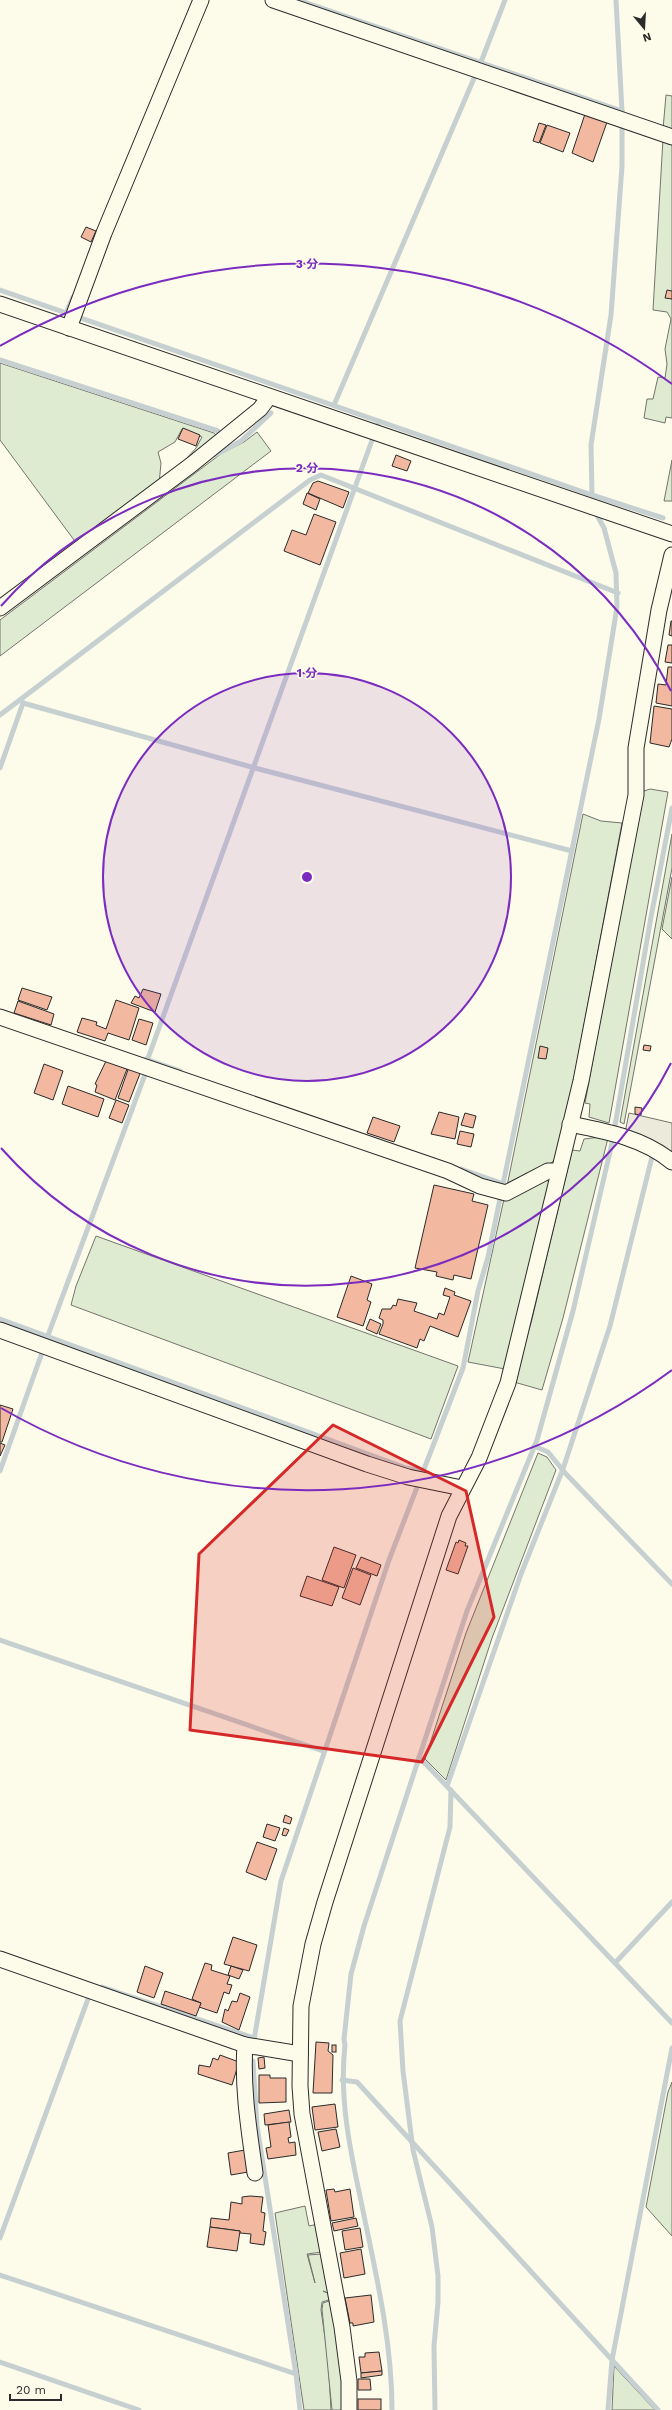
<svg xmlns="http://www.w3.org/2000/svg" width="672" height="2410" font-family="'Work Sans','Noto Sans JP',sans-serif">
<rect width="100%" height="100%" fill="#fdfbea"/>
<!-- green -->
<g fill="#deebd1" stroke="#74746e">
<path d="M666,95L672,96V132L663,129Z"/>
<path d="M663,139L672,142V418L666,417L665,423L644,418L647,399H653L658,377L665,378L667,364L665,349L671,319L667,312L653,310Z"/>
<path d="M0,363L214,433L217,436L189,460L187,458L196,448L202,437L182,429L175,442L158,452L161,463L159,484L77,544L0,440Z"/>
<path d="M257,432L271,451L0,656V620L222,453L244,442Z"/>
<path d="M672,460V501H664Z"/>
<path d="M650,789L668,792L609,1123L589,1117L590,1104L585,1103L640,803L644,791Z"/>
<path d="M583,814L601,821L622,823L562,1142L558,1156L547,1167L507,1186Z"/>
<path d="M672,834V868L624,1124L620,1122Z"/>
<path d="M672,877V939L662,929Z"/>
<path d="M601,1137L608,1138L563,1318L542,1390L514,1382L532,1319L572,1150L580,1151L584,1139Z"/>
<path d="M547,1179L550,1185L505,1369L468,1362L504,1199Z"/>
<path d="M96,1236L458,1366L431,1439L71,1305L76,1286Z"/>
<path d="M538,1453L547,1457L556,1470L492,1638L446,1780L425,1759L466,1633Z"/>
<path d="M672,2082V2236L646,2207L668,2092Z"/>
<path d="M305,2206L309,2226L318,2224L322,2252L307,2254L315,2283L308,2255L322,2254L330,2294L323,2291L330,2294L332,2299L322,2302L321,2310L328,2358L331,2410H304L275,2213Z"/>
<path d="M332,2300L340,2350L345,2410H332L322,2309L323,2303Z"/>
<path d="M614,2366L655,2410H612Z"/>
</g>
<!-- parking -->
<path fill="#eceadb" stroke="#74746e" d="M629,1113L672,1123V1156L625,1133Z"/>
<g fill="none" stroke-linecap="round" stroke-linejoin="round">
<!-- stream -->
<g stroke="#c7d0d0" stroke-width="5">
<path d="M298,0L622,111"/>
<path d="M616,0L622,111V166L611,315L591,445L592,495L663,518"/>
<path d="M0,290L592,495"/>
<path d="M66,313L73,297"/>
<path d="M0,360L218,431L222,438"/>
<path d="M334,405L481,62L505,0"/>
<path d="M215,455L241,441L271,413"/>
<path d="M23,703L255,768L572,851"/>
<path d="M0,715L310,480L321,475L618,593"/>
<path d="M0,768L23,703L22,701"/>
<path d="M146,1059L180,1071"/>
<path d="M147,1061L379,421"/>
<path d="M461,1169L504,1184"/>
<path d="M0,1319L406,1468L423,1471"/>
<path d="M47,1338L146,1072"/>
<path d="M534,1446L548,1452L566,1474L672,1584"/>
<path d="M0,1471L44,1347"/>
<path d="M0,1640L323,1751"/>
<path d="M419,1757L672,2023"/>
<path d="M447,1786L521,1574L563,1469L610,1326L652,1157"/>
<path d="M615,1963L672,1902"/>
<path d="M102,1987L254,2038"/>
<path d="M254,2040L281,1881L389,1560L463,1368L478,1291L488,1257L599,719L617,607L616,573L604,528L598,517"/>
<path d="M253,2061L257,2126L296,2374L300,2410"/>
<path d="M342,2080L357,2082L658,2410"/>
<path d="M0,2238L88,1999"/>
<path d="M0,2275L296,2374"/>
<path d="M0,2362L139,2410"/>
<path d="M392,2410C392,2339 375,2270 361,2201C350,2150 339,2098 345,2045L344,2039L351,1974L364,1926L467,1611L537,1440L573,1311L612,1143L651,917L672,808"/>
<path d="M435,2410L434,2346L438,2302V2276L432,2227L413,2150L403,2071L400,2021L450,1827L451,1790"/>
<path d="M608,2410L612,2360L672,2048"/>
</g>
</g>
<!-- building -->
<g fill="#f2b8a0" stroke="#2b2b2b">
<path d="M585,114L607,122L593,162L572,153Z"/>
<path d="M539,123L546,125L539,143L533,141Z"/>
<path d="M547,125L570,133L563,152L540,143Z"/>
<path d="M86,227L96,231L91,242L81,237Z"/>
<path d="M667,290L672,291V299L665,298Z"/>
<path d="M183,428L200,435L196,446L178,439Z"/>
<path d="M396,455L411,461L407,471L392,466Z"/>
<path d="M318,481L349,492L343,508L308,493L313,483Z"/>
<path d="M307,493L320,499L316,510L303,504Z"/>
<path d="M314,514L336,522L320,565L284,551L292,530L306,535Z"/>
<path d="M671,621H672V636L669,635Z"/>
<path d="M668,645H672V663L665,662Z"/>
<path d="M668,667H672V706L656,703L658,684L666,685Z"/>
<path d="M654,706L672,709V739L669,747L650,743Z"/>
<path d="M22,988L52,997L47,1010L18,1000Z"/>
<path d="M143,989L161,994L155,1012L131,1003L135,996L139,998Z"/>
<path d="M116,1000L139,1008L129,1040L108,1033L105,1041L77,1032L82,1018L97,1022L96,1025L106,1029Z"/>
<path d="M18,1001L54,1014L51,1025L14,1013Z"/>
<path d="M139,1019L153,1023L146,1045L132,1040Z"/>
<path d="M644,1045L651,1046L650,1051L643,1050Z"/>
<path d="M540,1046L548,1048L546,1059L538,1058Z"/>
<path d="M106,1061L127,1069L115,1100L95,1092L97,1085L95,1084Z"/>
<path d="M44,1064L63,1071L53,1100L34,1093Z"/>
<path d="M129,1067L141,1071L129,1102L118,1098Z"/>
<path d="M68,1086L104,1099L98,1117L62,1104Z"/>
<path d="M116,1100L129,1105L122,1123L109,1118Z"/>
<path d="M635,1107L642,1108L641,1115L635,1114Z"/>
<path d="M439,1112L459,1117L455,1139L431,1134Z"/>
<path d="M465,1113L476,1116L473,1128L461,1125Z"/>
<path d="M373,1117L400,1126L394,1142L367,1133Z"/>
<path d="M460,1131L474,1134L471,1147L457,1144Z"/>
<path d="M434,1185L474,1194L472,1201L488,1205L471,1279L454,1275L453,1280L436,1276L437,1272L415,1268Z"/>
<path d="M351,1276L372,1284L367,1300L371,1302L363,1326L337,1317Z"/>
<path d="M445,1288L455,1292L454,1295L471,1301L458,1337L430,1326L424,1341L420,1339L417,1348L379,1334L383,1324V1320L379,1318L382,1309H391L393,1305L396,1306L398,1299L417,1303L414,1311L437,1319L439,1313L444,1315L450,1297L443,1295Z"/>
<path d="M370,1319L381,1324L377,1334L366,1329Z"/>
<path d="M0,1405L13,1409L2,1442H0Z"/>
<path d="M0,1443L5,1445L0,1456Z"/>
<path d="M459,1540L466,1543L465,1546H468L458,1574L446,1570L456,1542L458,1543Z"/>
<path d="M334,1547L356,1555L344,1588L322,1580Z"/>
<path d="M361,1557L381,1565L377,1576L356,1568Z"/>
<path d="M353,1568L371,1575L360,1605L342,1598Z"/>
<path d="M307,1576L339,1587L332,1606L300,1596Z"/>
<path d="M285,1815L292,1818L290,1824L283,1822Z"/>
<path d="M267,1824L280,1828L275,1841L263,1837Z"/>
<path d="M284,1828L289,1830L286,1836L282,1835Z"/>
<path d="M257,1842L277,1849L266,1880L246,1872Z"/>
<path d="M233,1937L257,1945L249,1971L224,1964Z"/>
<path d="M205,1963L212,1965L211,1970L230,1976L227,1984L232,1985L229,1994L224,1992L217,2013L199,2007L201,2003L192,1999Z"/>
<path d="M145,1966L163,1973L154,1998L137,1992Z"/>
<path d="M231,1966L243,1970L239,1979L228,1975Z"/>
<path d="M165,1991L201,2003L196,2016L161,2004Z"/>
<path d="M240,1993L250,1997L239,2030L222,2022L225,2009L228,2011L232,2001L237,2002Z"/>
<path d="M316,2042L329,2043L328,2051L333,2055L332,2093H313Z"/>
<rect x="332" y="2045" width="4" height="7"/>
<path d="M220,2055L239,2062L232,2085L198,2074L199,2065L210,2067L213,2058L218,2060Z"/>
<path d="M264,2057L265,2068L259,2069L258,2058Z"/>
<path d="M259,2075H270V2078H286V2102L259,2103Z"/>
<path d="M335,2104L338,2127L315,2130L312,2107Z"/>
<path d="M289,2110L291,2122L265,2125L264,2114Z"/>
<path d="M289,2122L291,2137L288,2138L289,2143L295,2142L296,2155L268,2159L266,2148L271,2147L268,2125Z"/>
<path d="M336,2129L340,2147L322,2151L318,2132Z"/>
<path d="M245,2150L248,2172L231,2175L228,2153Z"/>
<path d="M334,2189L335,2192L350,2189L354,2217L331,2221L326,2190Z"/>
<path d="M250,2196L263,2197L261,2212L265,2213L263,2231L266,2232L264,2245L250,2243L251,2234L240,2233V2231L210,2227L211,2218L229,2220L231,2202L242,2204V2197Z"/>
<path d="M356,2218L358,2226L334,2231L332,2223Z"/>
<path d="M210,2227L240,2231L237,2251L207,2247Z"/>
<path d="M360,2228L363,2247L345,2250L342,2231Z"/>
<path d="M361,2249L365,2274L344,2278L340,2253Z"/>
<path d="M371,2295L374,2322L353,2326V2323H350L345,2298Z"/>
<path d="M379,2352L382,2371L361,2373L359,2357H365V2353Z"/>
<path d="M382,2371V2375L361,2378V2373Z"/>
<path d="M358,2379H370L371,2390H358Z"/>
<rect x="358" y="2399" width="23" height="11"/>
</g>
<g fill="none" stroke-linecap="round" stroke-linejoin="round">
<!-- street casing -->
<g stroke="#2b2b2b" stroke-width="17">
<g id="street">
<path d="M273,0L672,137"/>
<path d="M0,304L672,534"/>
<path d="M69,328L104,233L201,0"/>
<path d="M0,608L191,465L260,409L269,397"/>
<path d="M0,1017L448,1171L480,1186L506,1193L548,1171H559"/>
<path d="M570,1124C605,1131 644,1138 672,1162"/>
<path d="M0,1330L367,1464L408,1477L462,1488"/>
<path d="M0,1959L245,2045L300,2054"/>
<path d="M245,2045C242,2088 249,2130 255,2173"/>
<path d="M349,2410V2381L342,2327L302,2114L300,2086L301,2006L313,1944L325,1902L449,1516L479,1458L508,1383L581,1081L636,795V748L659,610L672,555"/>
</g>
</g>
<!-- street -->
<use href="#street" stroke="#fdfbea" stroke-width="15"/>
</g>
<!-- marked area -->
<path fill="#d62828" fill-opacity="0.2" stroke="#d62828" stroke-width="3" stroke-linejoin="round" d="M333,1425L466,1491L494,1617L422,1762L190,1730L199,1554Z"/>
<!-- distance rings -->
<circle cx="307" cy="877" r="204" fill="#7b2cbf" fill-opacity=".12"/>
<g fill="none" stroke="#7b2cbf" stroke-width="2">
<circle cx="307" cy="877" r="204"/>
<path d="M671 1063A409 409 0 0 1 1 1148M1 606A409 409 0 0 1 671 691"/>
<path d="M672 1370A613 613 0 0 1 1 1408M0 346A613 613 0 0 1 672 384"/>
</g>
<circle cx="307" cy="877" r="6" fill="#7b2cbf" stroke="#fdfbea" stroke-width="2"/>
<g font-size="12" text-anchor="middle" font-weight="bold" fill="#7b2cbf" stroke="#fdfbea" stroke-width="3" stroke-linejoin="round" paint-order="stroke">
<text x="307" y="268">3 分</text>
<text x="307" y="472">2 分</text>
<text x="307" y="677">1 分</text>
</g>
<!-- north arrow -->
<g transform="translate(644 28) rotate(162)" stroke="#fdfbea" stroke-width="3" paint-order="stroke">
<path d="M0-3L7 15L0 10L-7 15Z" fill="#2b2b2b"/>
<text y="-6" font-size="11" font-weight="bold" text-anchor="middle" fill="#2b2b2b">N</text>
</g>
<!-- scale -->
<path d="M10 2394v6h51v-6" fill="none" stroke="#2b2b2b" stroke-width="2"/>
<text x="16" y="2394" font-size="12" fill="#2b2b2b" stroke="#fdfbea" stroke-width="3" paint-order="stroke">20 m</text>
</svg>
